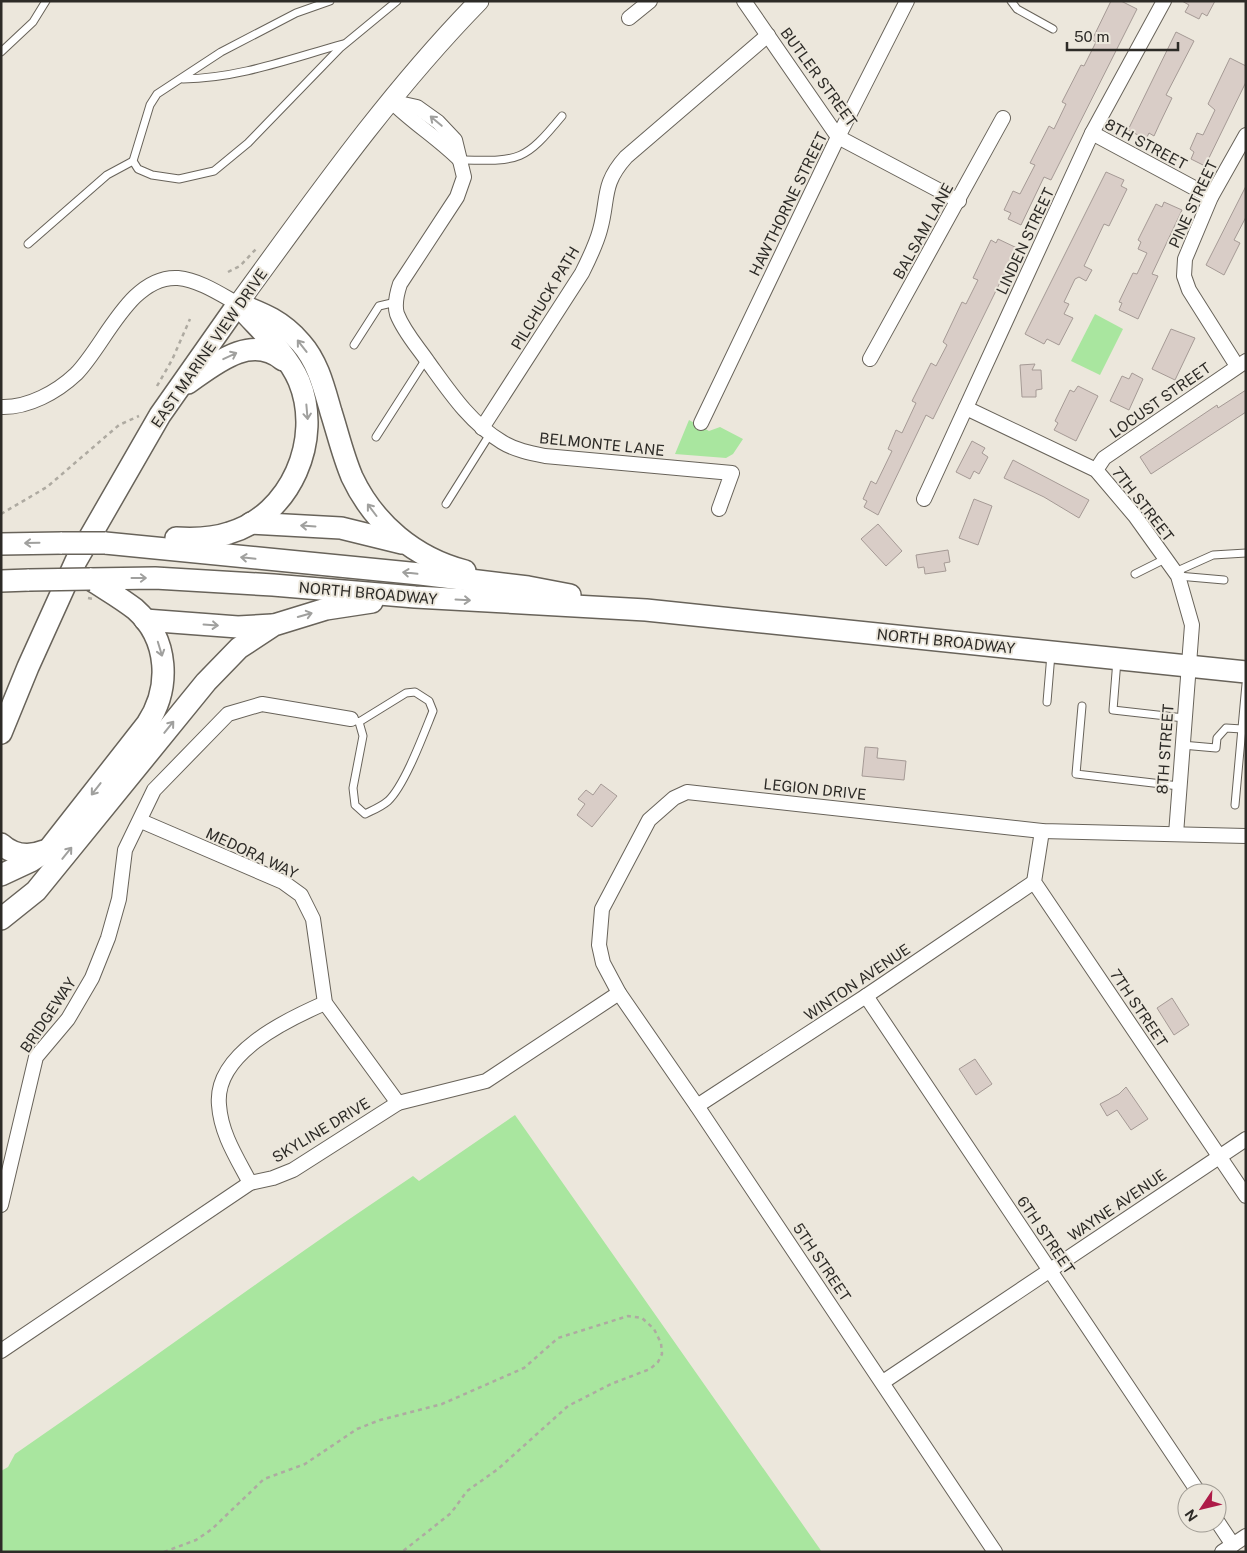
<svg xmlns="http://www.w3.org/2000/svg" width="1247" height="1553" font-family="'Public Sans',sans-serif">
<rect width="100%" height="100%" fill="#ece7dc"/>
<!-- green -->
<g fill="#a9e69f">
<path d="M1095,314L1123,329L1100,375L1071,361Z"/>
<path d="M689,420L709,431L720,427L743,439L733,454L726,458L675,454Z"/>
<path d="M515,1115L822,1552H1V1471L8,1467L15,1454C148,1363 278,1266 413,1176L419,1181Z"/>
</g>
<!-- building -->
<g fill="#d9cdc7" stroke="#a59a95">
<path d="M1111,1H1121L1137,9L1051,180L1044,177L1021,225L1008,219L1011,213L1004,210L1013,191L1020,194L1035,165L1030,163L1049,126L1054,129L1066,104L1062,102L1081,65L1084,66L1096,42L1092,40Z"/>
<path d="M1182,1H1215L1207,16L1202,13L1199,19L1185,12L1189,5Z"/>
<path d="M1176,32L1194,41L1166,95L1172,98L1159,125L1154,136L1149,133L1146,139L1128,130Z"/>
<path d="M1230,58L1246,66V82L1205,166L1191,159L1194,152L1190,149L1197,133L1203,135L1215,110L1208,104Z"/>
<path d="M1106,172L1124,180L1121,186L1127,189L1109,226L1104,224L1084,266L1092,270L1086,281L1079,277L1075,279L1064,302L1069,304L1064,314L1073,318L1059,345L1047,339L1044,344L1025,334Z"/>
<path d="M1246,186V217L1234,240L1240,243L1224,275L1206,265Z"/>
<path d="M1164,202L1182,210L1152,274L1158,276L1138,319L1119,310L1122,303L1119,302L1133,273L1137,274L1147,253L1138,249L1141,242L1138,240L1156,204L1162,207Z"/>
<path d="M998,239L1017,248L933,419L926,415L878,515L864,507L867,501L863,499L871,481L876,484L892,451L888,449L896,430L902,433L916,403L912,401L931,363L936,366L947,345L943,342L962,302L966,304L978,280L973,278L991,240L996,243Z"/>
<path d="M1171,329L1195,338L1175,380L1152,369Z"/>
<path d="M1035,364L1032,370H1041L1042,389L1036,390V397H1022L1020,365Z"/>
<path d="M1132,373L1143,379L1129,410L1110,401L1122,376L1129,379Z"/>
<path d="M1078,386L1098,396L1076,441L1054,430L1058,423L1055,421L1070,390L1074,392Z"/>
<path d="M1246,390V412L1151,474L1140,457L1217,405L1218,408Z"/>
<path d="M972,441L985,448L982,453L988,457L979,474L974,471L970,479L956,472Z"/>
<path d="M1013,460L1089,500L1079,518L1044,497L1004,478Z"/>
<path d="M974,499L992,506L978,545L959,538Z"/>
<path d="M878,524L902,551L886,566L861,539Z"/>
<path d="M948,550L950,562L944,563L946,571L925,574L924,567L918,568L916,555Z"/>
<path d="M865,747L878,748L877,758L906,761L904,780L862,776Z"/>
<path d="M601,784L617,796L592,827L577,815L585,804L578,799L586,790L593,795Z"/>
<path d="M1172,998L1189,1025L1174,1035L1157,1008Z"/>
<path d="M975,1059L992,1084L976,1095L959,1069Z"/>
<path d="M1126,1087L1148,1119L1131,1130L1117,1110L1107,1116L1100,1104L1119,1094Z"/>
</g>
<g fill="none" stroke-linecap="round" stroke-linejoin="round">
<!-- lane casing -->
<g stroke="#68635a" stroke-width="9">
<g id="lane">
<path d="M330,1L296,13L221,52L157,94L150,105L133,161L138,169L152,175L179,179L214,171L248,143L340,48L397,1"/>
<path d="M1011,1L1017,9L1053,29"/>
<path d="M1,52L33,22L46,1"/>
<path d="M183,79C240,78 289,59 343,44"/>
<path d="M461,160C520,161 524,162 562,116"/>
<path d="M28,244L107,175L133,161"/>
<path d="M354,345L379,306L396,302"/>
<path d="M376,437L426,359"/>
<path d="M446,504L490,434"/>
<path d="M1175,572L1213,555L1246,553"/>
<path d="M1135,574L1165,559"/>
<path d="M1178,576L1224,580"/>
<path d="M1117,660L1113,710L1184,718"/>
<path d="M1047,702L1051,654"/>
<path d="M1082,706L1076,774L1179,786"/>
<path d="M351,719L359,722L406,693L415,692L429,701L433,711C424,733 405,785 388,801C381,807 373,810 365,814L355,805L353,788L363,736L359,722"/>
<path d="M1182,745L1216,748L1217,738L1226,728L1242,729"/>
<path d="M1235,805L1246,684"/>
</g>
</g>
<!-- street casing -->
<g stroke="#68635a" stroke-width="16">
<g id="street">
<path d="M744,1L838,137L959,201"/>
<path d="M629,18L650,1"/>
<path d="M390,101L417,107L438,122L455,140L464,177L457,197L400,284C397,293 394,304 397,314C404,332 417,346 428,362C449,391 470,423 502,442C515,450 530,453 545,456L732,473L719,509"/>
<path d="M391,101C413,123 438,138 460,160"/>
<path d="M1092,133L1211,197"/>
<path d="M870,359L1003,118"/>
<path d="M1237,366L1189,290L1184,276L1185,259L1211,197L1246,135"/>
<path d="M1,407C28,408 57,392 76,374C105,345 130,275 178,278C199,280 220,294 238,304"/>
<path d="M966,408L1096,470L1135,516L1178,576L1192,625L1176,834"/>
<path d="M701,423L838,137L907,1"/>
<path d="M482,428L582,273C589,259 596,245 600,230C609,198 601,185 626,157L768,35"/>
<path d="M1096,470L1104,458L1246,361"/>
<path d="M924,499L1092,133L1164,1"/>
<path d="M141,821L283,882L301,895L313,919L325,1003L398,1103"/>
<path d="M1042,831L1034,882L1246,1196"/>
<path d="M866,996L1199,1493"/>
<path d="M697,1106L866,996L1034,882"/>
<path d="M250,1183C237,1158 221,1134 219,1105C214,1054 286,1020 325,1003"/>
<path d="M1,1205L36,1057L68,1019L92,978L108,938L119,899L125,850L154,790L228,714L262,704L351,719"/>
<path d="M1,1351L250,1183L273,1178L293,1170L398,1103L486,1081L619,993"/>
<path d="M883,1382L1246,1139"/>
<path d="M1217,1521L1233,1545"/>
<path d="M995,1552L697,1106L619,993L603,963L599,945L602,909L649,820L674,798L687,792L1042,831L1246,836"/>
<path d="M1222,1552L1246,1536"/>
</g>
</g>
<!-- secondary casing -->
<g stroke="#68635a" stroke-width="21">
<path id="secondary" d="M238,304C314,200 388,94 479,1"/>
</g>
<!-- primary casing -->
<g stroke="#68635a" stroke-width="24">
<g id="primary">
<path d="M238,304C264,314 282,321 301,343C318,362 324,388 331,412C338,434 343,456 352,477C374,524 415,558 465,571"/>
<path d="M188,383C215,364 251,333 283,360"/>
<path d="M251,523L341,528L402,543"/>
<path d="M176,538C194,539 212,539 229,533C291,515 323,439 299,381C287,353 259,329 239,306"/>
<path d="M105,543L420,574L528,587L570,595"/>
<path d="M1,544L62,543"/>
<path d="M90,579L155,578L273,585L415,597L646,610L1246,672"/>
<path d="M1,581L29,580"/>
<path d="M145,620L238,627L272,625"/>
<path d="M1,733L28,667L76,561L160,415L238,304"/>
<path d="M1,844C13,855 29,857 44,851"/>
<path d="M1,875L31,861L49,849L147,724C171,688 169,639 135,609C121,598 105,589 90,579"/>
<path d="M1,919L36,891L206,682L239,648L274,625L326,609L372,602"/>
</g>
</g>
<!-- path -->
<g stroke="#aeaaa1" stroke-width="2.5" stroke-dasharray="4 4" stroke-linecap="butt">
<path d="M228,272L240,266L256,249"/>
<path d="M157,386L172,360L190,319"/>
<path d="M1,514L47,487L119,425L139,416"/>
<path d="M164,1552L196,1540L212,1529L264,1479L305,1464L357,1429L380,1420L442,1404L524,1368L558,1338L628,1316L642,1318L654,1329L661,1343L662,1354L658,1362L650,1369L611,1384L568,1406L498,1469L467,1491L451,1513L402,1552"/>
</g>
<!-- lane -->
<use href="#lane" stroke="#fff" stroke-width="7"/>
<!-- street -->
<use href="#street" stroke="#fff" stroke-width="14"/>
<!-- secondary -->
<use href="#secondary" stroke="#fff" stroke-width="19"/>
<!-- primary -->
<use href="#primary" stroke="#fff" stroke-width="21"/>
<!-- primary-bridge casing -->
<g stroke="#68635a" stroke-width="24" stroke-linecap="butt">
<g id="primary-bridge">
<path d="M62,543H105"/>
<path d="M29,580L90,579"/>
</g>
</g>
<!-- path-bridge -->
<path stroke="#aeaaa1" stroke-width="2.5" stroke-dasharray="4 4" stroke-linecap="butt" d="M88,598L94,599"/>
<!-- primary-bridge -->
<use href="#primary-bridge" stroke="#fff" stroke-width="21"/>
</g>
<!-- one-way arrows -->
<defs><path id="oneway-shaft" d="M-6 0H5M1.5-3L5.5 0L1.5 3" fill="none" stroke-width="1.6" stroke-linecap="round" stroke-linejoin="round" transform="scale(1.25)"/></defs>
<g stroke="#a0a09e">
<use href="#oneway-shaft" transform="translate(436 121) rotate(-140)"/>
<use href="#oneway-shaft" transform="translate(302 346) rotate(-128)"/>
<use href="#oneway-shaft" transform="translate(230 356) rotate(-25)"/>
<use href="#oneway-shaft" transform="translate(307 412) rotate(85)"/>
<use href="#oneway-shaft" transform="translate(372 510) rotate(-127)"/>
<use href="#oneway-shaft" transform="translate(308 526) rotate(-176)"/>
<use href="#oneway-shaft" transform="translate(32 543) rotate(179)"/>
<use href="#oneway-shaft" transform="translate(248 558) rotate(-174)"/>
<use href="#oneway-shaft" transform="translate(410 573) rotate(-174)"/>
<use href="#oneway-shaft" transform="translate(139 578)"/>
<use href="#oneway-shaft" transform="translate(463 600) rotate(3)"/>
<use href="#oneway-shaft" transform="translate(305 615) rotate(-16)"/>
<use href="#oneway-shaft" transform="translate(211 625) rotate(4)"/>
<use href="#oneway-shaft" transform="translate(160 649) rotate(73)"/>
<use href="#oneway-shaft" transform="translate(169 727) rotate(-51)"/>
<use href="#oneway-shaft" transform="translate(96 789) rotate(128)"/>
<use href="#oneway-shaft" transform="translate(67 853) rotate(-51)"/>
</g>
<g text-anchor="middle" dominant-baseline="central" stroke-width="4" stroke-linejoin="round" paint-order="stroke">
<!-- street labels -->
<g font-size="15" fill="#2d2b27" stroke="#ece7dc">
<text transform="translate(819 77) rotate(54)">BUTLER STREET</text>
<text transform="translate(1146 144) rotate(28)">8TH STREET</text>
<text transform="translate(788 204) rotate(-64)">HAWTHORNE STREET</text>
<text transform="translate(1193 204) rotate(-65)">PINE STREET</text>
<text transform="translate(923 231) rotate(-61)">BALSAM LANE</text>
<text transform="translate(1025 241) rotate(-65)">LINDEN STREET</text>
<text transform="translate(545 298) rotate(-59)">PILCHUCK PATH</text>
<text transform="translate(209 348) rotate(-55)">EAST MARINE VIEW DRIVE</text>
<text transform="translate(1160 400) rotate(-35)">LOCUST STREET</text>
<text transform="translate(602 444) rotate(6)">BELMONTE LANE</text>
<text transform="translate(1143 504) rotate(52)">7TH STREET</text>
<text transform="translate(368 593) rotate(5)">NORTH BROADWAY</text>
<text transform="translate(946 641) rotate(6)">NORTH BROADWAY</text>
<text transform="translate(1165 749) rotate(-86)">8TH STREET</text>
<text transform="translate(815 789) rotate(6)">LEGION DRIVE</text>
<text transform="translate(252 853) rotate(25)">MEDORA WAY</text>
<text transform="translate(857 982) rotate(-34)">WINTON AVENUE</text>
<text transform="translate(1139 1008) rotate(56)">7TH STREET</text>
<text transform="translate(48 1015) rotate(-56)">BRIDGEWAY</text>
<text transform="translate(321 1130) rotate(-31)">SKYLINE DRIVE</text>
<text transform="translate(1117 1205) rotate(-34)">WAYNE AVENUE</text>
<text transform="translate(1046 1235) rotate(56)">6TH STREET</text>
<text transform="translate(822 1262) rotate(56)">5TH STREET</text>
</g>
</g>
<!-- border -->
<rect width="1247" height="1553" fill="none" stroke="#2d2b27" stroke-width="5"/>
<!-- north arrow -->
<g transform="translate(1202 1508) rotate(235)"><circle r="24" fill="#ece7dc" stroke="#a09c94"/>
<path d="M0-4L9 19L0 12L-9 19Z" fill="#ae1b48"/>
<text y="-8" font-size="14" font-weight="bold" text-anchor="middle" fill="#2d2b27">N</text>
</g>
<!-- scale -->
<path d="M1067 42v8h111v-8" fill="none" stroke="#2d2b27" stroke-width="2.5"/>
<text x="1074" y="42" font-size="15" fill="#2d2b27" stroke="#ece7dc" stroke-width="4" paint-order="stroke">50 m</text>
</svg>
